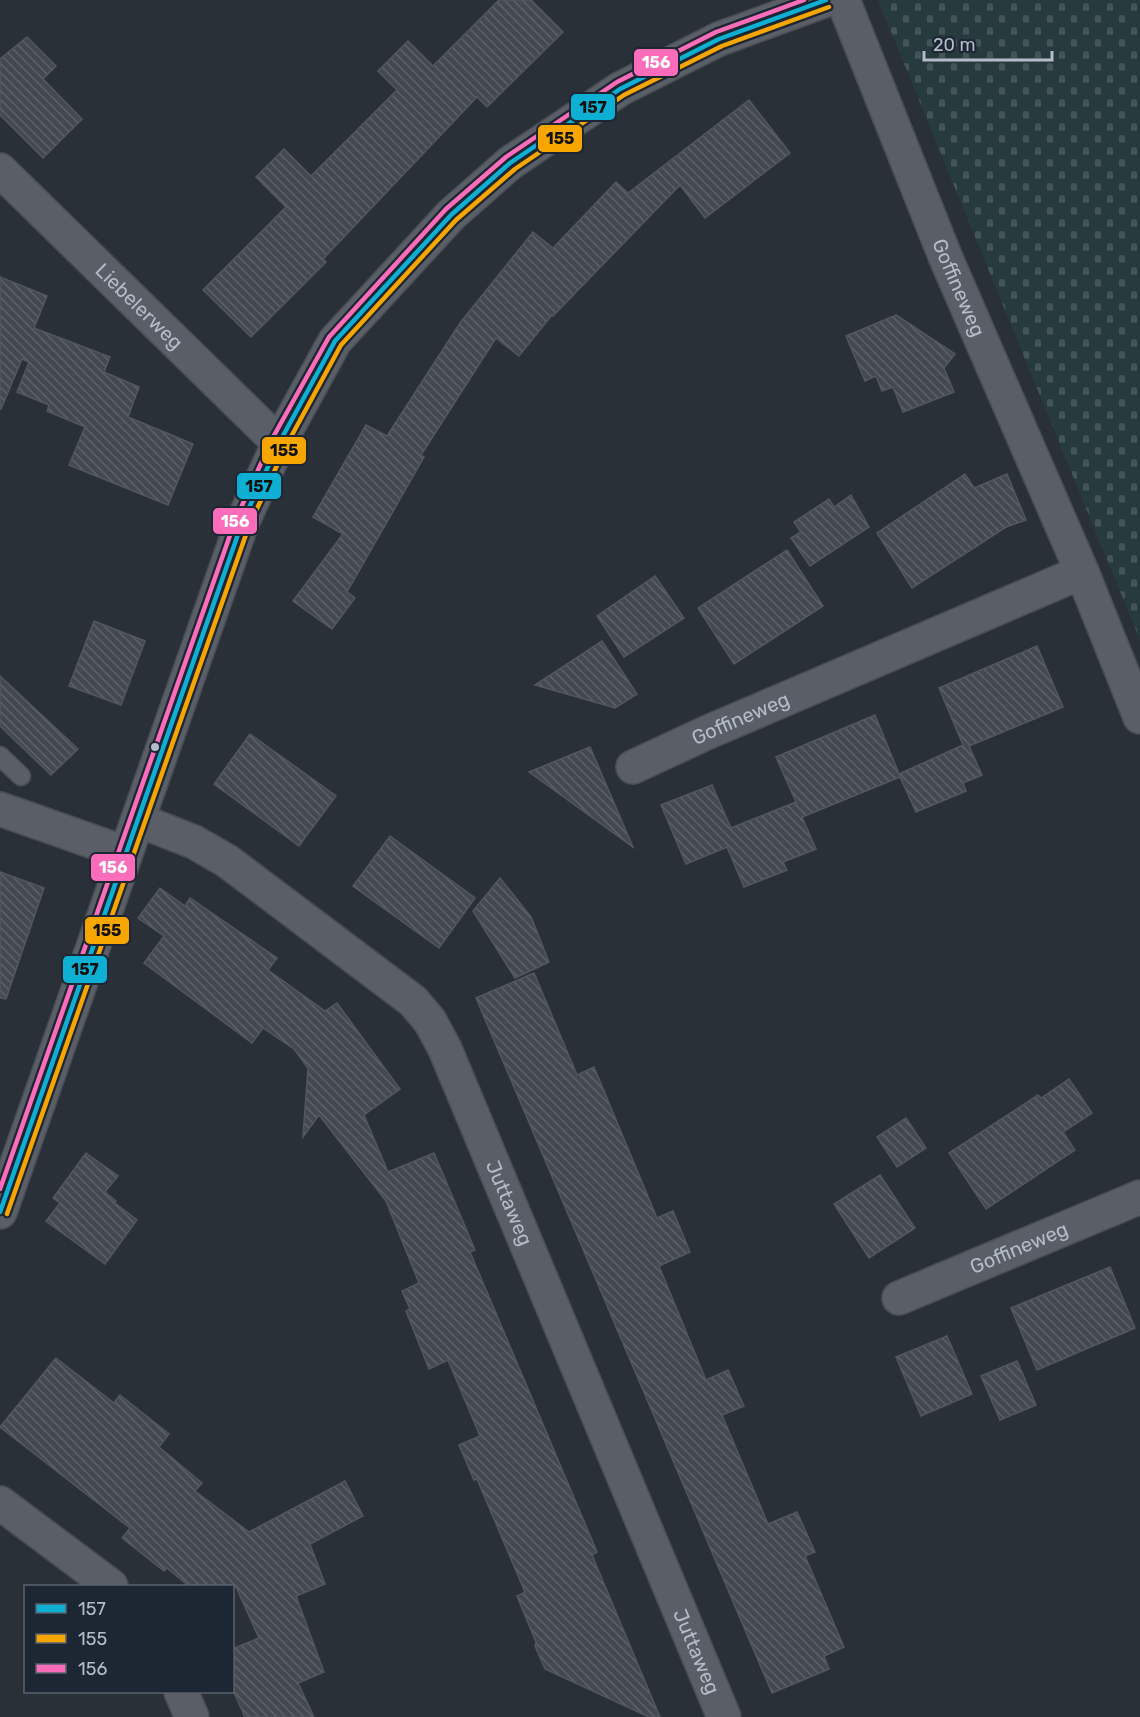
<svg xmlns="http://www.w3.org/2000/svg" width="1140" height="1717" font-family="Rubik,sans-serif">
<defs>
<pattern id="cemetery-stones" width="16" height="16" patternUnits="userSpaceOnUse" patternTransform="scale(1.5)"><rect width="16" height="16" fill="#273a3e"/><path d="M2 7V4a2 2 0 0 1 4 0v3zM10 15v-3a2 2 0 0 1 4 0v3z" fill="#445559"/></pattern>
<pattern id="building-back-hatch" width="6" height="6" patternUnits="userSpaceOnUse" patternTransform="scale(1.5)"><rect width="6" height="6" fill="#444950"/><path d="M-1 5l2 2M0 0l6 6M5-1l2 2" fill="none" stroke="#5d6168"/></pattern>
</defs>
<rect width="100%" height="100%" fill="#2a3038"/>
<!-- cemetery -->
<path fill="url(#cemetery-stones)" d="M878,0H1140V640Z"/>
<!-- building -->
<g fill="url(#building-back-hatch)" stroke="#52575f" stroke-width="1.5">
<path d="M499,0H531L563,32L487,107L477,97L323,259L326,262L251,337L203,290L286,207L256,177L284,149L311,176L397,90L378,71L408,41L433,66Z"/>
<path d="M27,37L56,66L43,79L82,119L43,158L0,115V59Z"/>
<path d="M749,100L790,153L705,218L680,185L553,316L552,315L519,356L496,338L421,455L424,457L347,592L355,598L332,629L293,601L343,534L313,517L366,425L387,436L460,323L533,232L553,248L616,182L628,193Z"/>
<path d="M0,277L47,296L34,328L110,357L104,372L139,387L128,417L193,444L168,505L69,465L85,427L47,411L49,405L17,392L29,362L22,359L1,409H0Z"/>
<path d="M896,315L955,354L944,368L954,392L903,412L893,387L882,391L876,376L865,381L846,336Z"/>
<path d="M965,474L974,488L1007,474L1026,520L1006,527L912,588L877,533Z"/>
<path d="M851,495L869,527L810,566L791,538L801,532L794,522L829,499L834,507Z"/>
<path d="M787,550L823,606L734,664L698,608Z"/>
<path d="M655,576L684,618L624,657L597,616Z"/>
<path d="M94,621L145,641L121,705L69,686Z"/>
<path d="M602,641L637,694L615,708L535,685Z"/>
<path d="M1037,646L1063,707L969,746L982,775L963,783L966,791L916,812L900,777L802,817L816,849L783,862L787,870L744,887L727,847L686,864L661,805L712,785L731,828L796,802L776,757L875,715L899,774L963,745L939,688Z"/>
<path d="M0,676L78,749L51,775L0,726Z"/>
<path d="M250,734L336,796L299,846L214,784Z"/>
<path d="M590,747L633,847L529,772Z"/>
<path d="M390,836L475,898L439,948L353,886Z"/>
<path d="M0,872L44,888L6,999L0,998Z"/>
<path d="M500,878L531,917L549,962L515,978L473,911Z"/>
<path d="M160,888L185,906L190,898L277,958L268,970L325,1011L337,1003L400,1089L364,1115L388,1172L434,1153L475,1250L470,1252L597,1552L592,1555L660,1717H649L545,1669L535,1646L536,1642L517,1596L525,1592L477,1479L474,1480L459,1445L480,1436L448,1360L429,1369L406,1311L410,1309L402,1291L419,1283L386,1201L319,1115L303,1137L308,1068L294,1049L263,1028L252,1043L144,963L164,936L138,918Z"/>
<path d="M534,973L577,1075L594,1067L657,1218L673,1211L690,1252L659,1266L706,1380L728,1370L744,1406L722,1415L768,1524L797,1512L815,1552L805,1556L844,1647L824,1656L829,1669L772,1693L476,998Z"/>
<path d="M1069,1079L1092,1113L1063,1132L1075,1150L986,1209L949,1153L1038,1095L1041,1098Z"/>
<path d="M906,1118L926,1148L897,1167L877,1137Z"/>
<path d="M86,1153L118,1176L105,1192L116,1201L115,1203L137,1220L105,1264L46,1221L60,1203L53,1198Z"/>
<path d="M880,1175L915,1228L869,1258L834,1204Z"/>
<path d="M1110,1267L1135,1328L1037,1370L1011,1308Z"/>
<path d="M947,1336L972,1394L921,1416L896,1357Z"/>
<path d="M56,1358L114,1403L120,1395L169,1434L159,1447L202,1483L195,1491L249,1532L345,1481L363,1516L310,1544L325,1584L296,1596L324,1672L298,1683L314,1717H245L232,1688V1649L259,1638L236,1587H190L167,1568L164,1571L122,1538L130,1528L0,1427Z"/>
<path d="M1017,1361L1036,1405L1000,1420L981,1376Z"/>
</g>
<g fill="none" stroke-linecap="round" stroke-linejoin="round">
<!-- service casing -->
<g stroke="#484c53" stroke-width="21">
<path id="service" d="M0,756L21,776"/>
</g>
<!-- minor casing -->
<g stroke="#484c53" stroke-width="36">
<g id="minor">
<path id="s1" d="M843,0L945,256L1082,572L1140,717"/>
<path id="s2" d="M0,170L279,443"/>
<path id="s3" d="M633,767L706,733L1082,572"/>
<path d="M0,809L125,853"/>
<path id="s4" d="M138,820L194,842L227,861L413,1001L430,1021L445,1049L724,1717"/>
<path d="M0,1212L242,523L279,443L335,341L451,215L510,163L620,89L719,39L826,0"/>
<path id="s5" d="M899,1298L1140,1197"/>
<path d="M0,1503L111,1586"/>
<path d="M181,1692L192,1717"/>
</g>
</g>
<!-- service -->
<use href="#service" stroke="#5a5e66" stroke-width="18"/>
<!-- minor -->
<use href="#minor" stroke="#5a5e66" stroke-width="33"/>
<!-- bus-1 casing -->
<g stroke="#1d2633" stroke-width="9">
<path id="bus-1" d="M0,1212L242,523L279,443L335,341L451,215L510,163L620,89L719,39L826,0"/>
</g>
<!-- bus-2 casing -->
<g stroke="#1d2633" stroke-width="9">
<path id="bus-2" d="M7,1214L249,526L286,446L341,345L456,220L515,169L624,95L722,46L829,7"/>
</g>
<!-- bus-3 casing -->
<g stroke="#1d2633" stroke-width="9">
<path id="bus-3" d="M0,1189L235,521L272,439L329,337L446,209L506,157L617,82L716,32L804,0"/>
</g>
<!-- bus-1 -->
<use href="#bus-1" stroke="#0dafd3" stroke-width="4.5"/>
<!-- bus-2 -->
<use href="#bus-2" stroke="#f7a600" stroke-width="4.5"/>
<!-- bus-3 -->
<use href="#bus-3" stroke="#fb6dba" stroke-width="4.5"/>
</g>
<!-- markers -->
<circle fill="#b4bcc9" stroke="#1d2633" stroke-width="2" cx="155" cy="747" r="5"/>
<g text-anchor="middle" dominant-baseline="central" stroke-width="4.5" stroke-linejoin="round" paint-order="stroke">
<!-- street labels -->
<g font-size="20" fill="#b4bcc9" stroke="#1d2633">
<text stroke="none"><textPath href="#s1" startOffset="310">Goffineweg</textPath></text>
<text stroke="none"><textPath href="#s2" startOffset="195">Liebelerweg</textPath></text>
<text stroke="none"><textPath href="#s3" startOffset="118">Goffineweg</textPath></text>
<text stroke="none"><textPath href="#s4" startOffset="556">Juttaweg</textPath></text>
<text stroke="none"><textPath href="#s5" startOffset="130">Goffineweg</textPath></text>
<text stroke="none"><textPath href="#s4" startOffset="1042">Juttaweg</textPath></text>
</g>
</g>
<g stroke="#1d2633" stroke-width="2">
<rect x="633" y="48" width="46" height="29" rx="6" fill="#fb6dba"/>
<rect x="570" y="93" width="46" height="28" rx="6" fill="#0dafd3"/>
<rect x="537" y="124" width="46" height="29" rx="6" fill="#f7a600"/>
<rect x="261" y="436" width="46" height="29" rx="6" fill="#f7a600"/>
<rect x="236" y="472" width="46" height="28" rx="6" fill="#0dafd3"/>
<rect x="212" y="507" width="46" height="28" rx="6" fill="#fb6dba"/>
<rect x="90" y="853" width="46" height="29" rx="6" fill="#fb6dba"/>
<rect x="84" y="916" width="46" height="29" rx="6" fill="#f7a600"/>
<rect x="62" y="955" width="46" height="29" rx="6" fill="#0dafd3"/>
</g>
<g font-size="16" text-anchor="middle" font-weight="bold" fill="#fff">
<text x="656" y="68">156</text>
<text x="235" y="527">156</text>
<text x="113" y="873">156</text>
</g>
<g font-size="16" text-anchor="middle" font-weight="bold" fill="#111">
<text x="593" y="113">157</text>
<text x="560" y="144">155</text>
<text x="284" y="456">155</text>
<text x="259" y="492">157</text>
<text x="107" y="936">155</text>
<text x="85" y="975">157</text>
</g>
<!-- legend -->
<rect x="24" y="1585" width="210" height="108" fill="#1d2633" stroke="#59626f" stroke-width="1.5"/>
<rect x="36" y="1604" width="30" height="9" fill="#0dafd3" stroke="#59626f" stroke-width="1.5"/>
<text x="78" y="1615" font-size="18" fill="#b4bcc9">157</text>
<rect x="36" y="1634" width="30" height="9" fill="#f7a600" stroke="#59626f" stroke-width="1.5"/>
<text x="78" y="1645" font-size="18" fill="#b4bcc9">155</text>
<rect x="36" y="1664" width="30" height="9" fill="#fb6dba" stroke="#59626f" stroke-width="1.5"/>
<text x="78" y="1675" font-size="18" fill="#b4bcc9">156</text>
<!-- scale -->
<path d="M924 51v9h128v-9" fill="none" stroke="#b4bcc9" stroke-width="3"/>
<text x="933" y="51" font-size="18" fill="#b4bcc9" stroke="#1d2633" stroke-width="4.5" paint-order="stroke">20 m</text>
</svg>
